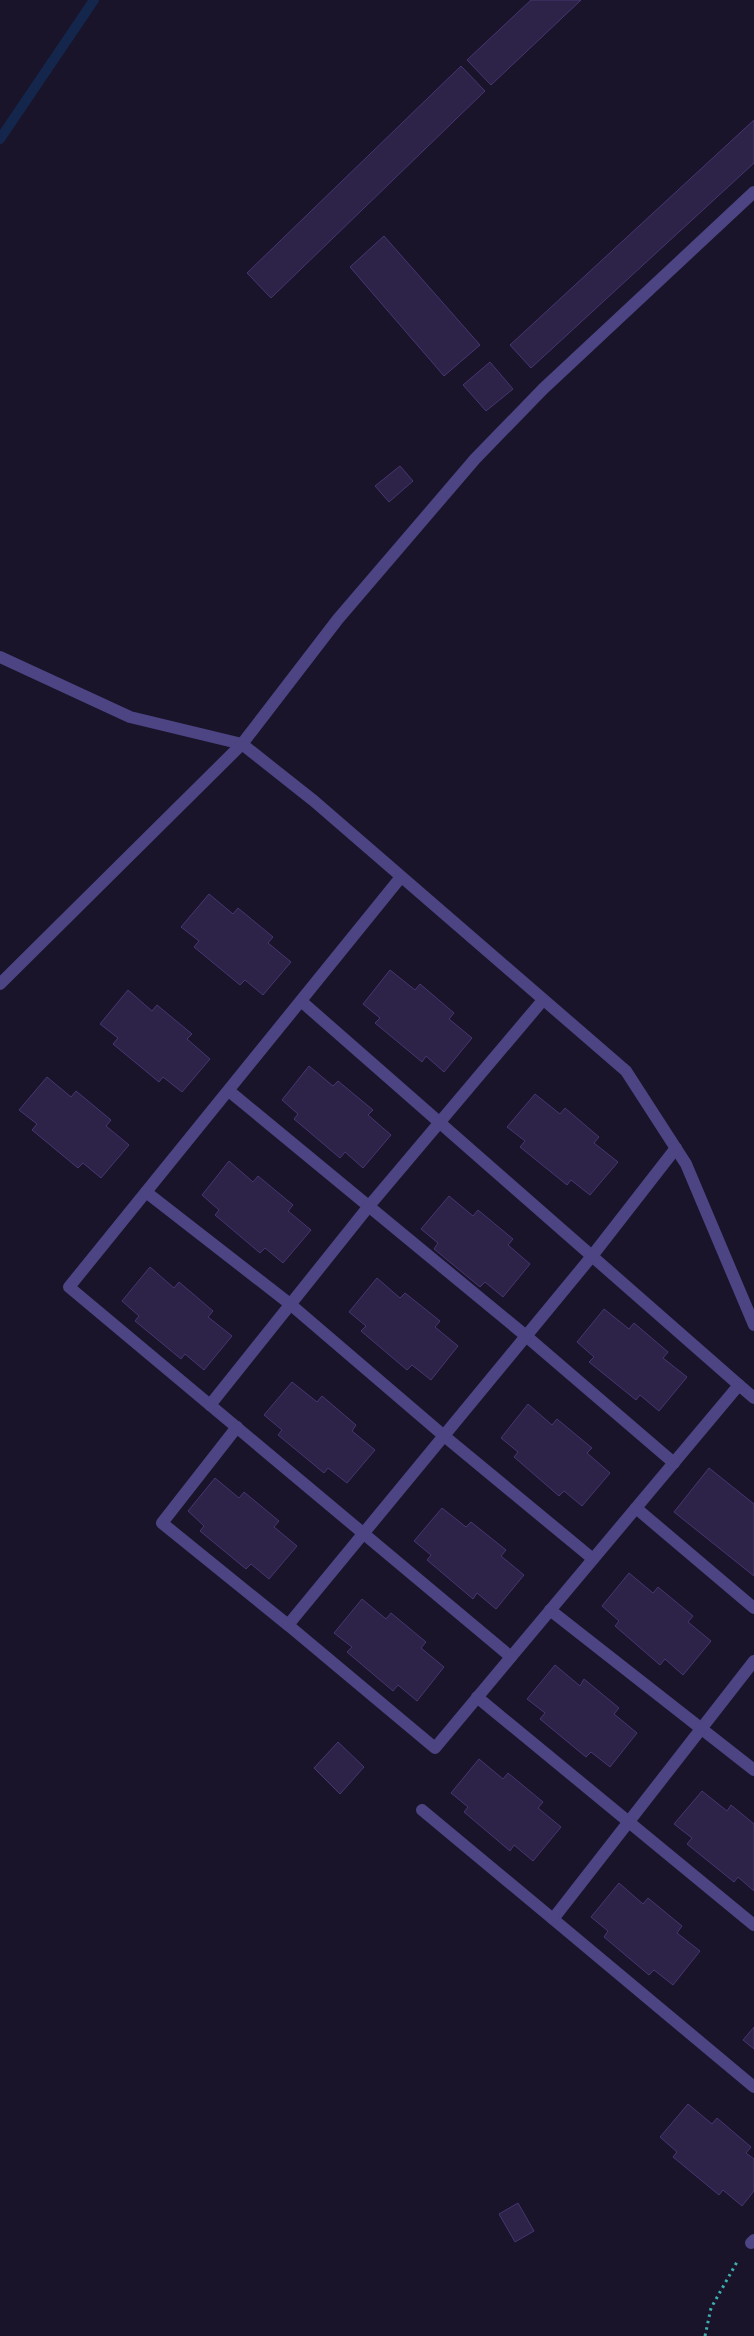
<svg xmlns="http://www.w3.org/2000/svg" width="754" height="2336" font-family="Overpass,sans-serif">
<rect width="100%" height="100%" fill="#191429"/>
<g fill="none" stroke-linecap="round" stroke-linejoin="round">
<!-- stream -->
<path stroke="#15264c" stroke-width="10" d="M0,139L94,0"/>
</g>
<!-- building -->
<g fill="#2d2248" stroke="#473672">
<path d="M531,0H581L491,85L467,60Z"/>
<path d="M461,66L485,91L271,298L247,273Z"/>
<path d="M754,120V163L531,368L510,345Z"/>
<path d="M384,236L480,345L444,376L350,267Z"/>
<path d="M490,362L513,389L486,411L463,385Z"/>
<path d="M400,466L413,481L389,502L375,486Z"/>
<path d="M209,894L233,914L238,908L273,937L268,943L291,962L263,995L245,980L240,985L194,947L199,941L181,927Z"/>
<path d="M390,970L415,990L420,984L454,1013L449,1019L472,1038L444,1072L426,1056L422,1062L375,1023L380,1018L363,1004Z"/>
<path d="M128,990L152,1011L157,1005L192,1034L187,1039L210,1059L182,1092L163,1077L159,1082L113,1044L118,1038L100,1024Z"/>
<path d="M309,1066L333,1086L338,1081L373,1110L368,1115L391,1135L363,1168L345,1152L340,1158L294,1119L298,1114L282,1100Z"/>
<path d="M47,1077L71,1097L76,1091L111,1120L106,1126L129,1145L101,1178L83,1163L78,1168L32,1130L37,1124L19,1110Z"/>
<path d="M535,1094L560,1114L565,1108L599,1137L594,1143L618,1162L590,1195L571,1180L567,1185L520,1147L525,1141L507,1127Z"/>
<path d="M229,1161L253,1182L258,1176L293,1205L288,1211L311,1230L283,1263L265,1248L260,1253L215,1215L219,1210L202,1195Z"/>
<path d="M449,1196L473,1216L478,1210L513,1239L508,1245L530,1264L503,1297L485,1282L480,1287L434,1249L438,1243L421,1229Z"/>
<path d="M150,1267L174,1288L179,1282L213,1311L208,1317L232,1336L204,1370L185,1354L181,1359L135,1321L139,1316L122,1301Z"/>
<path d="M377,1278L400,1298L405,1293L440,1321L435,1327L458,1346L431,1380L412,1365L407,1370L361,1331L366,1326L349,1312Z"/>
<path d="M604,1309L629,1329L634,1323L668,1352L663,1358L687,1377L659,1411L640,1395L636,1400L589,1362L594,1357L577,1342Z"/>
<path d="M292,1382L317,1402L322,1396L356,1425L352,1431L375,1450L347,1483L328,1468L324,1473L278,1435L282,1430L264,1415Z"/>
<path d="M528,1404L552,1425L557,1419L592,1448L587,1453L610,1473L582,1506L564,1491L559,1496L514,1457L518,1452L501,1438Z"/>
<path d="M709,1468L754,1504V1576L674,1512Z"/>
<path d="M215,1478L239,1498L244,1492L279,1521L274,1527L297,1546L269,1579L251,1564L246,1569L200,1531L204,1526L188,1511Z"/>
<path d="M442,1508L466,1527L471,1522L506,1550L501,1556L524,1575L496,1609L477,1593L473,1599L427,1560L431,1555L414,1541Z"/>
<path d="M629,1573L653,1593L658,1587L693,1616L688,1622L711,1641L683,1675L665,1659L660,1665L615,1626L619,1621L602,1606Z"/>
<path d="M362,1599L386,1619L391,1613L426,1642L421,1648L444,1667L417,1701L398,1685L393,1691L347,1652L352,1647L334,1633Z"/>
<path d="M555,1665L580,1686L584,1679L619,1708L614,1714L637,1733L610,1767L591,1752L586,1757L540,1719L545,1713L527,1699Z"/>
<path d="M338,1742L364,1767L340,1794L314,1768Z"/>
<path d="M479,1759L503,1779L508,1773L543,1802L538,1808L561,1827L533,1861L514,1845L510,1851L464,1812L468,1807L451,1793Z"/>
<path d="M702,1791L727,1811L731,1805L754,1824V1891L738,1877L734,1882L687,1844L692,1838L674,1824Z"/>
<path d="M619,1883L643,1904L648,1898L682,1926L677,1933L700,1951L673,1985L654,1970L649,1975L604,1937L608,1931L591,1917Z"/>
<path d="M754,2027V2049L743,2040Z"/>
<path d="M688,2104L712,2124L717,2118L751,2147L746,2153L754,2159V2191L742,2206L723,2190L719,2195L673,2157L677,2152L660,2137Z"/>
<path d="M518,2203L534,2231L515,2242L499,2214Z"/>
</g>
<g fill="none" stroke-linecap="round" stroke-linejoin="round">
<!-- path -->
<path stroke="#3eafb1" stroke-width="3" stroke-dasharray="2.5 4" stroke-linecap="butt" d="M705,2336L711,2308L737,2262"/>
<!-- minor -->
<g stroke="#4c4483" stroke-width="12">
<path d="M0,657L130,717L242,744L314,801L626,1071L686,1164L754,1325"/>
<path d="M401,877L69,1287L511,1657L739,1385L754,1398"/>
<path d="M0,984L242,744L338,619L475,459L543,389L754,192"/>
<path d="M301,1001L739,1385"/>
<path d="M229,1091L526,1336L674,1463"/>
<path d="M146,1192L290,1304L443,1435L593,1559"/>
<path d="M210,1405L369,1206L543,1000"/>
<path d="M237,1427L162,1523L288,1625L592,1256L676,1148"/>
<path d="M636,1508L754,1608"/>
<path d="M550,1610L754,1770"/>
<path d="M288,1625L435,1748L511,1657"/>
<path d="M754,1661L553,1919L754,2087"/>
<path d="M477,1697L754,1925"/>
<path d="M422,1810L553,1919"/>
<path d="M751,2243L754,2240"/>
</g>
</g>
</svg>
